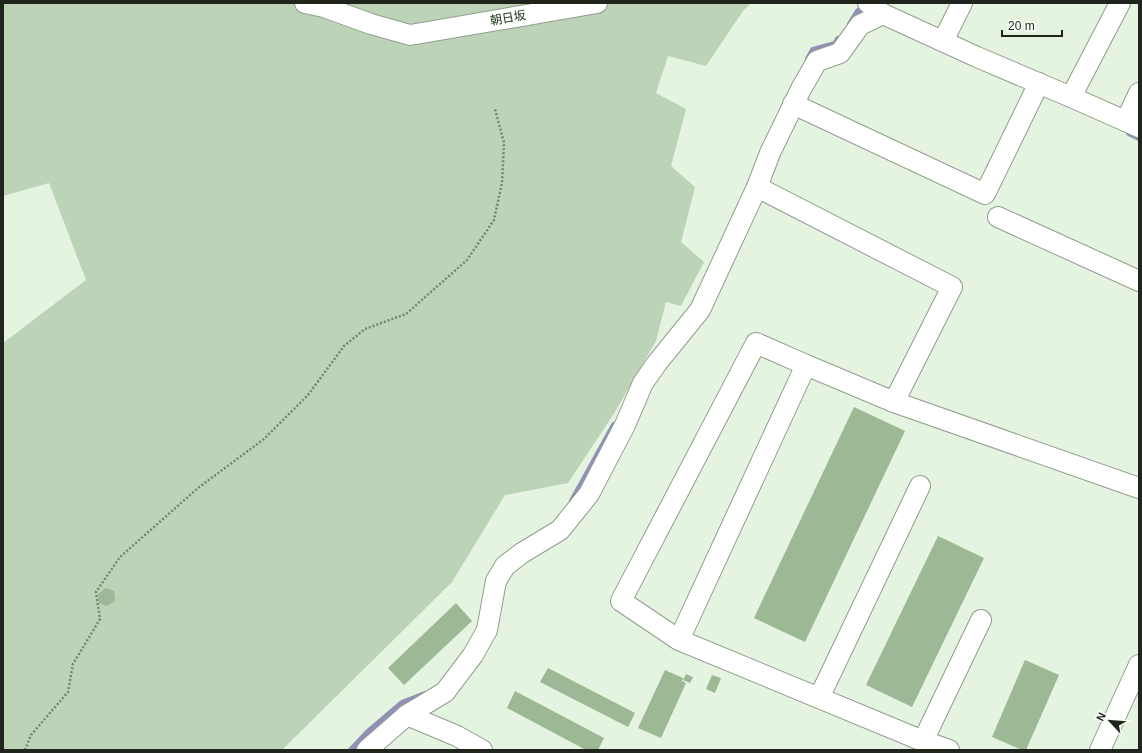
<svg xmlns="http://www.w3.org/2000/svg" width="1142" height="753" font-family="Arial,'Noto Sans JP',sans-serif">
<rect width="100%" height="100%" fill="#e5f3e1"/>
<!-- green -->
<path fill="#bdd3b7" d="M3,3H751L743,11L706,66L668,56L656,93L686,109L671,166L695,187L681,242L704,262L681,306L666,302L656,341L615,412L568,483L505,495L452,582L282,750H3V343L86,280L49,183L3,196Z"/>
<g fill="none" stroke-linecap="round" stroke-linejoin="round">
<!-- stream -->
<g stroke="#9191b8" stroke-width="6">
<path d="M850,24L858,11L869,16"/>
<path d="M808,59L813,50L835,44L838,39"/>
<path d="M1129,133L1139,138"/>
<path d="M572,501L614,425"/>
<path d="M351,750L368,732L402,703L425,694"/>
</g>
</g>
<!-- building -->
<g fill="#9cb895">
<path d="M854,407L905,431L805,642L754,618Z"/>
<path d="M938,536L984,558L912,707L866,685Z"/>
<path d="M106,588L114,591L115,601L107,606L99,603L98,594Z"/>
<path d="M456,603L472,621L404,685L388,668Z"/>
<path d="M1025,660L1059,675L1026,750H1022L992,737Z"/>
<path d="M548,668L635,713L628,727L540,682Z"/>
<path d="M665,670L683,678L682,681L686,683L661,738L638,728Z"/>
<path d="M686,674L693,677L690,683L683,680Z"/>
<path d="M712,675L721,678L715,693L706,689Z"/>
<path d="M515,691L604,738L598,750H586L507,708Z"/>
</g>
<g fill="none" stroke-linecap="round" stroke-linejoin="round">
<!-- minor casing -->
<g stroke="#919e8e" stroke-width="22">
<g id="minor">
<path d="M305,3L324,7L371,24L410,35L597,3"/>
<path d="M868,3L883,14L977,57L1071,97L1139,127"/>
<path d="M943,41L962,3"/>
<path d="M1071,97L1120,3"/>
<path d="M793,104L985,194L1039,83"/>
<path d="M1126,121L1139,93"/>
<path d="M757,187L952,287L894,402"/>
<path d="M998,217L1139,281"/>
<path d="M806,365L756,343L621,601L679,640L923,741L949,750"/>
<path d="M679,640L806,365L894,402L1139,488"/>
<path d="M819,698L920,486"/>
<path d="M407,715L457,736L482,750"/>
<path d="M923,741L981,620"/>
<path d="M367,750L407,715L445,692L473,655L487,630L496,581L505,566L522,553L560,530L589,494L625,425L643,383L657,363L700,310L757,187L770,153L801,89L817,61L840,53L860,25L883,14"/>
<path d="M1100,750L1139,665"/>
</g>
</g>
<!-- path -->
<path stroke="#798276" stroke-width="2.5" stroke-dasharray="2 2" stroke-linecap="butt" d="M25,750L31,735L68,692L73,664L100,619L96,592L120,557L198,488L264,439L308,395L344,346L365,329L406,314L467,260L494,220L502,183L504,143L495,109"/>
<!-- minor -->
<use href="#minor" stroke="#fff" stroke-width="20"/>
</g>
<g text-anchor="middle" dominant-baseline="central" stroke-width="3" stroke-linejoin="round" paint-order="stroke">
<!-- street labels -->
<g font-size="12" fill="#1f241d" stroke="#f6fff3">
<text transform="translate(508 18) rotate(-10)">朝日坂</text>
</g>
</g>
<!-- border -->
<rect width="1142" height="753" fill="none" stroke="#1f241d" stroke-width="8"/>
<!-- north arrow -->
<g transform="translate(1110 721) rotate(296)" stroke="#f6fff3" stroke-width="3" paint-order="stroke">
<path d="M0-3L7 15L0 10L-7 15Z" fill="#1f241d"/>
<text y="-6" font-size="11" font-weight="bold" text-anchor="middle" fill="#1f241d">N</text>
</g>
<!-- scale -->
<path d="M1002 30v6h60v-6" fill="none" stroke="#1f241d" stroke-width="2"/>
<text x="1008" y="30" font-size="12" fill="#1f241d" stroke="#f6fff3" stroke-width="3" paint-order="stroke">20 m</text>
</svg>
